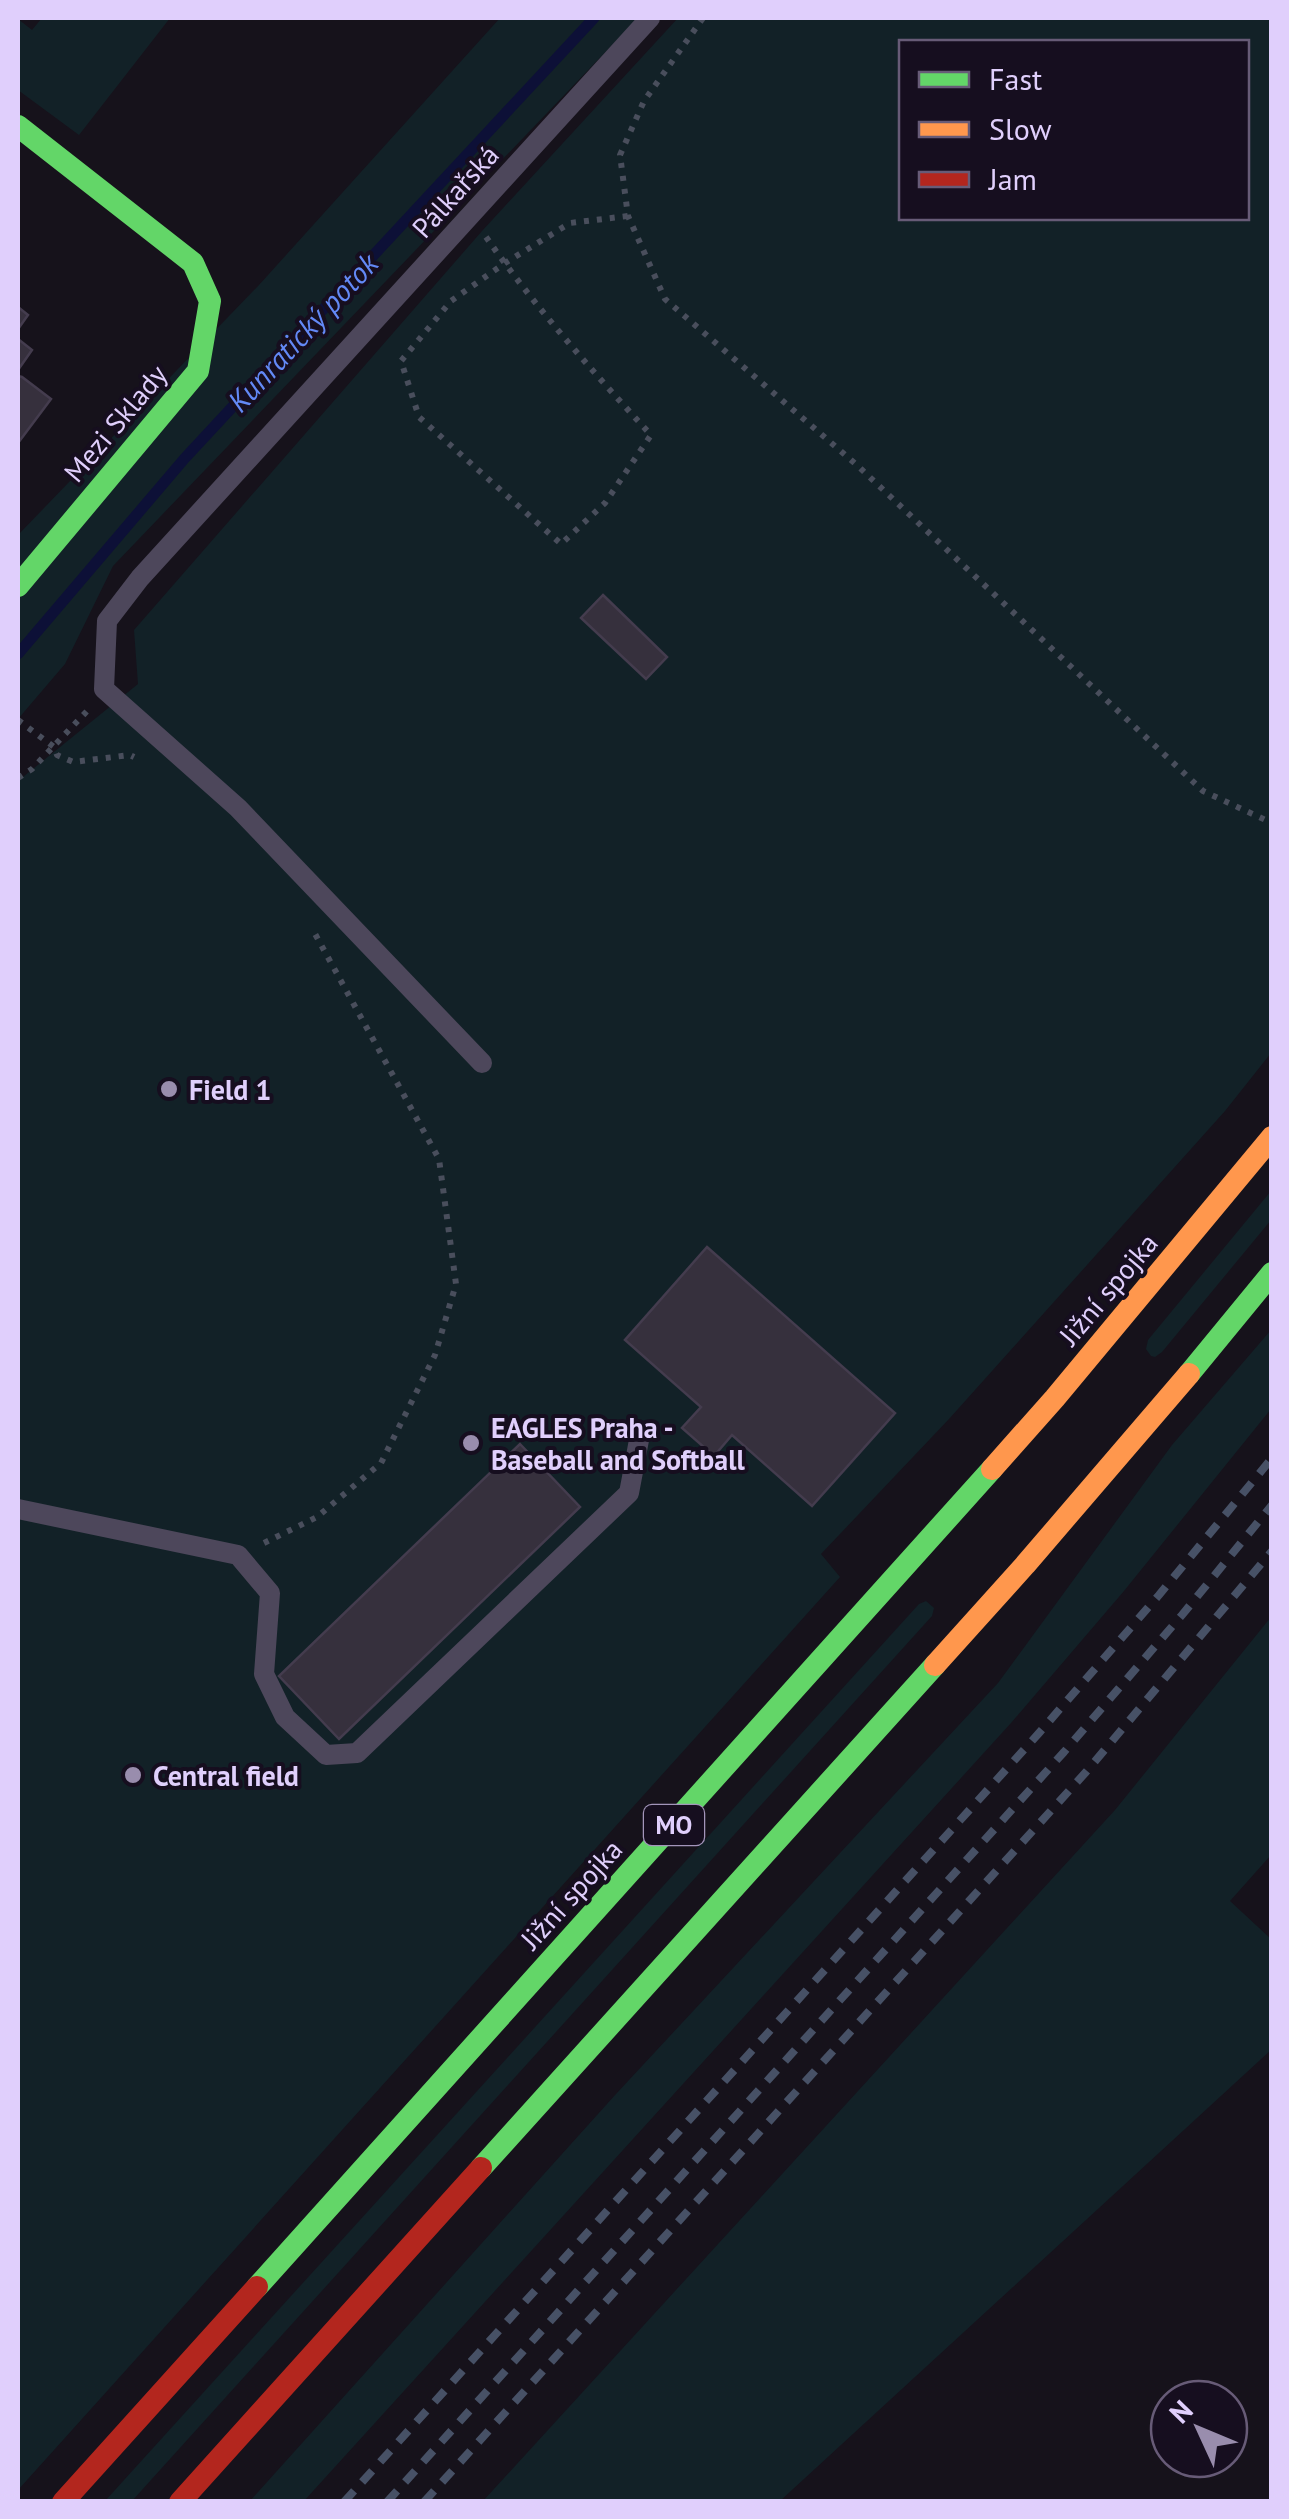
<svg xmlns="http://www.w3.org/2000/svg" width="1289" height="2519" font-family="'PT Sans',sans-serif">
<rect width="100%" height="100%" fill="#16121b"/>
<!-- green -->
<g fill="#122127" fill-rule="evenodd">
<path d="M42,18H170L79,135L18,90V19L32,30Z"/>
<path d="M500,18H638L113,566L65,664L18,719V535L259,285Z"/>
<path d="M678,18H1271V1053L1225,1111L949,1419L821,1554L840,1577L18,2490V781L138,684L134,630L482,231ZM902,42H1246V218H902Z"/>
<path d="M1271,1191V1220L1162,1352L1155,1357L1151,1356L1146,1349L1148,1340Z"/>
<path d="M1271,1330V1409L1124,1591L1011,1723L304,2501H250L616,2094L998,1683L1172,1445Z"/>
<path d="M926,1601L934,1608L932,1616L132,2501H105L919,1604Z"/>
<path d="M1271,1617V1855L1230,1901L1271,1939V2050L780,2501H483L1115,1810Z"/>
</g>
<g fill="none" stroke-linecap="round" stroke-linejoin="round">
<!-- stream -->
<path stroke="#0d1037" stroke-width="11" d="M18,654L185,458L594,18"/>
</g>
<!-- building -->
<g fill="#36303d" stroke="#443c4e" stroke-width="2.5">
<path d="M18,307L28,315L18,329Z"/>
<path d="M18,339L32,350L18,370Z"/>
<path d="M18,376L22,377L51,399L18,443Z"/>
<path d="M603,595L667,657L646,679L581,618Z"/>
<path d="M707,1247L895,1413L812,1506L732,1435L714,1456L682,1428L701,1407L625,1340Z"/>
<path d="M520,1444L580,1507L339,1739L279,1676Z"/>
</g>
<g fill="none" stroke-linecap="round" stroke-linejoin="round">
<!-- path -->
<g stroke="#494e5c" stroke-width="6" stroke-dasharray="5 8" stroke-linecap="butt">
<path d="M703,18L644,101L620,155L628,216L665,299L859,467L1203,791L1272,823"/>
<path d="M486,237C535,307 593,372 651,435L605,503L561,544L419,417L401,361L451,301L505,263L570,223L628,216"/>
<path d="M18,720L54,747L57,755L73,762L130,755L134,757"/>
<path d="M18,778L32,769L88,710"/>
<path d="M264,1543L317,1517L381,1463L435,1355L456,1284L439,1159L314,932"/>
</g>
<!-- lane -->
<g stroke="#4d475b" stroke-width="20">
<path d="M482,1063L238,808L104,689L107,621L140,578L650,18"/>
<path d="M18,1509L238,1555L270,1593L264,1674L285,1717L326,1755L357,1753L629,1493L639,1440"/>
</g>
<!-- fast -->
<g stroke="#63d668" stroke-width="22">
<path d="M18,126L193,263L210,301L198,371L18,586"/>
<path d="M1189,1374L1272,1273"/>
<path d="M481,2168L935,1665"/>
<path d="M257,2287L992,1469"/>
</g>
<!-- slow -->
<g stroke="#ff974d" stroke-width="22">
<path d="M992,1469L1055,1398L1272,1137"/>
<path d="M935,1665L1025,1565L1189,1374"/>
</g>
<!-- jam -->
<g stroke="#b3261e" stroke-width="22">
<path d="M63,2502L257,2287"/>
<path d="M180,2502L481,2168"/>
</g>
<!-- rail -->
<g stroke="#475166" stroke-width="8" stroke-dasharray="15 12" stroke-linecap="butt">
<path d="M344,2502L1039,1733L1159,1595L1272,1458"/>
<path d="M387,2502L1064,1752L1182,1615L1272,1505"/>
<path d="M424,2502L1086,1772L1272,1551"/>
</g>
</g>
<!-- markers -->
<g fill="#998dad" stroke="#160e1f" stroke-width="4">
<circle cx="169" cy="1089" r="10"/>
<circle cx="471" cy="1443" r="10"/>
<circle cx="133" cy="1775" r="10"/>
</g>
<g text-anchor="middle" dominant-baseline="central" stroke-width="8" stroke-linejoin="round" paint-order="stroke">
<!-- shield labels -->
<rect fill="#160e1f" stroke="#a395ba" stroke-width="2.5" x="644" y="1805" width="60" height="40" rx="8"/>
<g font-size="25" font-weight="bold" fill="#e0cffc">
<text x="674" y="1825">MO</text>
</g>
<!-- street labels -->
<g font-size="28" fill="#e0cffc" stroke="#160e1f">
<text transform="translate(455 191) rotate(-48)">Pálkařská</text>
<text transform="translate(115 423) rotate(-50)">Mezi Sklady</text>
<text transform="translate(1108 1289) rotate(-50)">Jižní spojka</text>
<text transform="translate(571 1894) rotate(-48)">Jižní spojka</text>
</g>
<!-- poi labels -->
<g font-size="28" font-weight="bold" fill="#e0cffc" stroke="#160e1f" text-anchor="start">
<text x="189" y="1089">Field 1</text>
<text x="491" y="1427">EAGLES Praha -<tspan x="491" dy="32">Baseball and Softball</tspan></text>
<text x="153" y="1775">Central field</text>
</g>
<!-- water labels -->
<g font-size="30" font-style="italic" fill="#6389f6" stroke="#160e1f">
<text transform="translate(302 332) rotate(-47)">Kunratický potok</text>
</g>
</g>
<!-- border -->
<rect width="1289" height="2519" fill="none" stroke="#e0cffc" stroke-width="40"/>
<!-- legend -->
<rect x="899" y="40" width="350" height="180" fill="#160e1f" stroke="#675b77" stroke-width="2.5"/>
<rect x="919" y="72" width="50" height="15" fill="#63d668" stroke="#675b77" stroke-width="2.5"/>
<text x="989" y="90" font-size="30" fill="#e0cffc">Fast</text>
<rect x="919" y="122" width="50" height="15" fill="#ff974d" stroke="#675b77" stroke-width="2.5"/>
<text x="989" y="140" font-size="30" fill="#e0cffc">Slow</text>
<rect x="919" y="172" width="50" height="15" fill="#b3261e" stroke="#675b77" stroke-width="2.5"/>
<text x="989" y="190" font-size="30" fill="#e0cffc">Jam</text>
<!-- north arrow -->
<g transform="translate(1199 2429) rotate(314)"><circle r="48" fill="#160e1f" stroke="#675b77" stroke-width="2.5"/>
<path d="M0-8L18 38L0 25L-18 38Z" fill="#998dad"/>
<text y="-15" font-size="28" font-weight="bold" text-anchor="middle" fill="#e0cffc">N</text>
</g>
</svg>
